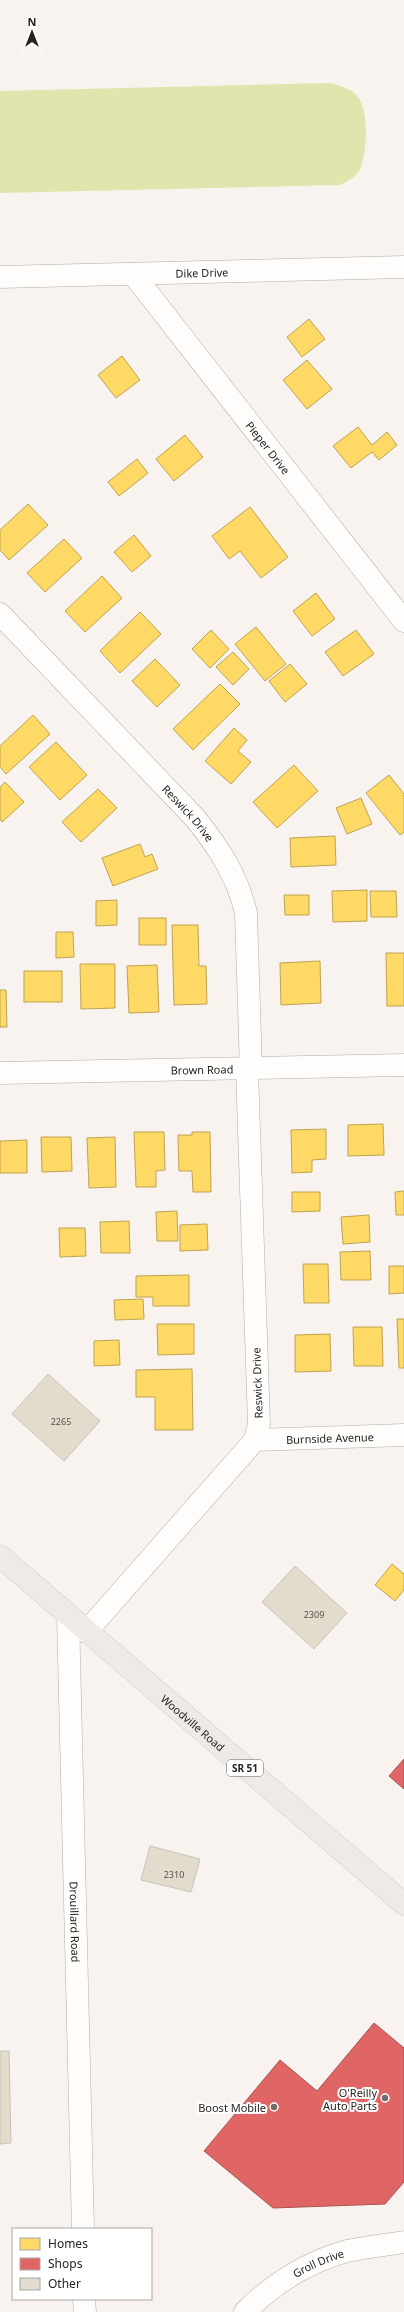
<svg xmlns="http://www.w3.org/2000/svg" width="404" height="2312" font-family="'Noto Sans',sans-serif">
<rect width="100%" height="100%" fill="#f8f3ee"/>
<!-- water -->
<path fill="#e2e4ae" d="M331,83C340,86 352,89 358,97C369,112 367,150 361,167C358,176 348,181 340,185L0,193V91Z"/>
<!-- homes -->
<g fill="#ffd966" stroke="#bea351">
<path d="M309,319L325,339L302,357L287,337Z"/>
<path d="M122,356L140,380L116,398L98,375Z"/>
<path d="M307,360L332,389L307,409L283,380Z"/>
<path d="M358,427L372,445L387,432L397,445L379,460L372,452L351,468L333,446Z"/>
<path d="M185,435L203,457L174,481L156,459Z"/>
<path d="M137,459L148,473L119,496L108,482Z"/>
<path d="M28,504L48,525L9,560L0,550V530Z"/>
<path d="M250,507L288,557L261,578L240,551L229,559L212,536Z"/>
<path d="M134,535L151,556L132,572L114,552Z"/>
<path d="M64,539L82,558L45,592L27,573Z"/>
<path d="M102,576L122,598L85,632L65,611Z"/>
<path d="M316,593L335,619L312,636L293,611Z"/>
<path d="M140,612L161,634L120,673L100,651Z"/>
<path d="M256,627L286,664L265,681L235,644Z"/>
<path d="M211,630L229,649L210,668L192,649Z"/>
<path d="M356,630L374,654L343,676L325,652Z"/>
<path d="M233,652L249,669L233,685L216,667Z"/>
<path d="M155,659L180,685L157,707L132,681Z"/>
<path d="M290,664L307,684L285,702L269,681Z"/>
<path d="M220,684L240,704L193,750L173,729Z"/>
<path d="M33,715L50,734L6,774L0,767V746Z"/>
<path d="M234,728L247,740L238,751L251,762L231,784L205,761Z"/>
<path d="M56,742L87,775L60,800L29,767Z"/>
<path d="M294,765L318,791L277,828L253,802Z"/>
<path d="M389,775L404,794V832L400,835L366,793Z"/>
<path d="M5,782L24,802L2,822L0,819V787Z"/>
<path d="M98,789L117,808L81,842L62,822Z"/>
<path d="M361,798L372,824L347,834L336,808Z"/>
<path d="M335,836L336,865L291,867L290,838Z"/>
<path d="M140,844L145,857L152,854L158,869L113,886L102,858Z"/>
<path d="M367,890V921L333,922L332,891Z"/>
<path d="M370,891H396L397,917H371Z"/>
<path d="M284,895H309V915H285Z"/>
<path d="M117,900V925L96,926V901Z"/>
<rect x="139" y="918" width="27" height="27"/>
<path d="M172,925H198L199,966H206L207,1004L174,1005Z"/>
<path d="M56,932H73L74,957L56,958Z"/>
<path d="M386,953H404V1006H387Z"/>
<path d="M320,961L321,1003L281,1005L280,963Z"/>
<path d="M80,964H115V1008L81,1009Z"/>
<path d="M157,965L159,1012L129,1013L127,966Z"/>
<rect x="24" y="971" width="38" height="31"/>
<path d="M0,990H6L7,1027H0Z"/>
<path d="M383,1124L384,1155L348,1156V1125Z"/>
<path d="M326,1129V1159L312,1160V1172L292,1173L291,1130Z"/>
<path d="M134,1132H164L165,1170L156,1171V1187H136Z"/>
<path d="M192,1132H210L211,1192H193L192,1171H179L178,1135H192Z"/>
<path d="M41,1137H71L72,1171L42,1172Z"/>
<path d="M115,1137L116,1187L89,1188L87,1138Z"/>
<path d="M27,1140V1173H0V1141Z"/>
<path d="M404,1191V1215H396L395,1192Z"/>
<path d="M292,1192H320V1211L292,1212Z"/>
<path d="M177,1211L178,1241H157L156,1212Z"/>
<path d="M369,1215L370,1242L343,1244L341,1217Z"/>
<path d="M129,1221L130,1253H101L100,1222Z"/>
<path d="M207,1224L208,1250L180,1251V1225Z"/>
<path d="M59,1228H85L86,1256L60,1257Z"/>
<path d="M370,1251L371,1280H341L340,1252Z"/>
<path d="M303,1264H328L329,1303H304Z"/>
<path d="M389,1266H404V1293L389,1294Z"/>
<path d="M189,1275V1306H153V1297H136V1276Z"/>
<path d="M143,1299L144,1319L115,1320L114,1300Z"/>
<path d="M397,1319H404V1368H399Z"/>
<path d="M157,1324H194V1354L158,1355Z"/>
<path d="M353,1327H382L383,1366H354Z"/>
<path d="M330,1334L331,1371L295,1372V1335Z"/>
<path d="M119,1340L120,1365L94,1366V1341Z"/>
<path d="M192,1369L193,1430H155V1397H136V1370Z"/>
<path d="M392,1564L404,1574V1590L395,1601L375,1585Z"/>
</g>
<!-- shops -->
<g fill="#e06666" stroke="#a85251">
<path d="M404,1759V1789L389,1776Z"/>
<path d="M374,2023L404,2048V2182L385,2204L273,2208L204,2151L280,2060L317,2091Z"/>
</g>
<!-- building -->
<g fill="#e3dbcb" stroke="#c6c4c0">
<path d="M48,1374L100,1421L64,1461L12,1414Z"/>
<path d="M295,1566L347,1613L314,1649L262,1602Z"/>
<path d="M150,1846L200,1859L191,1892L141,1880Z"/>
<path d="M0,2051H9L11,2143L0,2144Z"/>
</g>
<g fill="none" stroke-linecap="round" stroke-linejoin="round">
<!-- minor casing -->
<g stroke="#b0ada9" stroke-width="23">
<g id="minor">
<path id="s1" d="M133,274L404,621"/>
<path id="s2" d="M0,277L404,267"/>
<path id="s3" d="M0,614L195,818C219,848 237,875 246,913L251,1070"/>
<path id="s4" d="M0,1073L404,1065"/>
<path id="s5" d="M255,1440L404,1435"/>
<path id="s6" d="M68,1615L83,2229"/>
<path d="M86,1632L255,1440L259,1424L247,1070"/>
<path d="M84,2299L85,2312"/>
<path id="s7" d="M245,2312C274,2283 307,2262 347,2251C365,2247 385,2245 404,2242"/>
</g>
</g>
<!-- major casing -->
<g stroke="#d1cfcc" stroke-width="23">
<g id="major">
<path id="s8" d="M0,1556L404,1904"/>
</g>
</g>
<!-- minor -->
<use href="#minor" stroke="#fefdfc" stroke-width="22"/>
<!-- major -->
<use href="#major" stroke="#f0eae6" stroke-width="22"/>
</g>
<!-- markers -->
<g fill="#706c69" stroke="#fff" stroke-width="1.5">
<circle cx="385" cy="2098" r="4"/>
<circle cx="274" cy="2107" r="4"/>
</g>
<g text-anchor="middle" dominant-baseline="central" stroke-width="4" stroke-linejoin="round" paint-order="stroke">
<!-- number labels -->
<g font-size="9" fill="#55524c">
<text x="61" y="1421">2265</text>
<text x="314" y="1614">2309</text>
<text x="174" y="1874">2310</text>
</g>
<!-- shield labels -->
<rect fill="#fff" stroke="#676664" stroke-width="1" x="227" y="1760" width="36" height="16" rx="3"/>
<g font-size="10" font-weight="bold" fill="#262421">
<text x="245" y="1768">SR 51</text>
</g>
<!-- street labels -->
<g font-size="11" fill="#262421" stroke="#fff">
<text stroke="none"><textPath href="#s2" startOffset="202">Dike Drive</textPath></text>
<text stroke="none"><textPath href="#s1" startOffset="220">Pieper Drive</textPath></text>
<text stroke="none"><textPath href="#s3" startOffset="274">Reswick Drive</textPath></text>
<text stroke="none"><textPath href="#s4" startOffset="202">Brown Road</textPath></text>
<text transform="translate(257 1383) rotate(-92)">Reswick Drive</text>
<text stroke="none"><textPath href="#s5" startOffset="75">Burnside Avenue</textPath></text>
<text stroke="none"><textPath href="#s8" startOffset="255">Woodville Road</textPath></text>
<text stroke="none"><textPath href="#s6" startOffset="307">Drouillard Road</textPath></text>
<text stroke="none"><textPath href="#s7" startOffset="89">Groll Drive</textPath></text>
</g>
<!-- poi labels -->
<g font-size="11" fill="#262421" stroke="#fff" text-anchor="end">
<text x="377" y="2092">O'Reilly<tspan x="377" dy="13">Auto Parts</tspan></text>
<text x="266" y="2107">Boost Mobile</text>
</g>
</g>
<!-- legend -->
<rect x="12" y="2228" width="140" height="72" fill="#ffffff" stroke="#a8a7a6"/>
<rect x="20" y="2238" width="20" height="12" fill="#ffd966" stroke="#a8a7a6"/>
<text x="48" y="2248" font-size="12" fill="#262421">Homes</text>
<rect x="20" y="2258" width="20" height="12" fill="#e06666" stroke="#a8a7a6"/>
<text x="48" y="2268" font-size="12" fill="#262421">Shops</text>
<rect x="20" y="2278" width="20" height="12" fill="#e3dbcb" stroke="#a8a7a6"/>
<text x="48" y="2288" font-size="12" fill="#262421">Other</text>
<!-- north arrow -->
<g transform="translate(32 32)" stroke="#ffffff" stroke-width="3" paint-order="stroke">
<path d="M0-3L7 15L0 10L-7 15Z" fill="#262421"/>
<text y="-6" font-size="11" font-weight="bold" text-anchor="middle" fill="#262421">N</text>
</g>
</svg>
